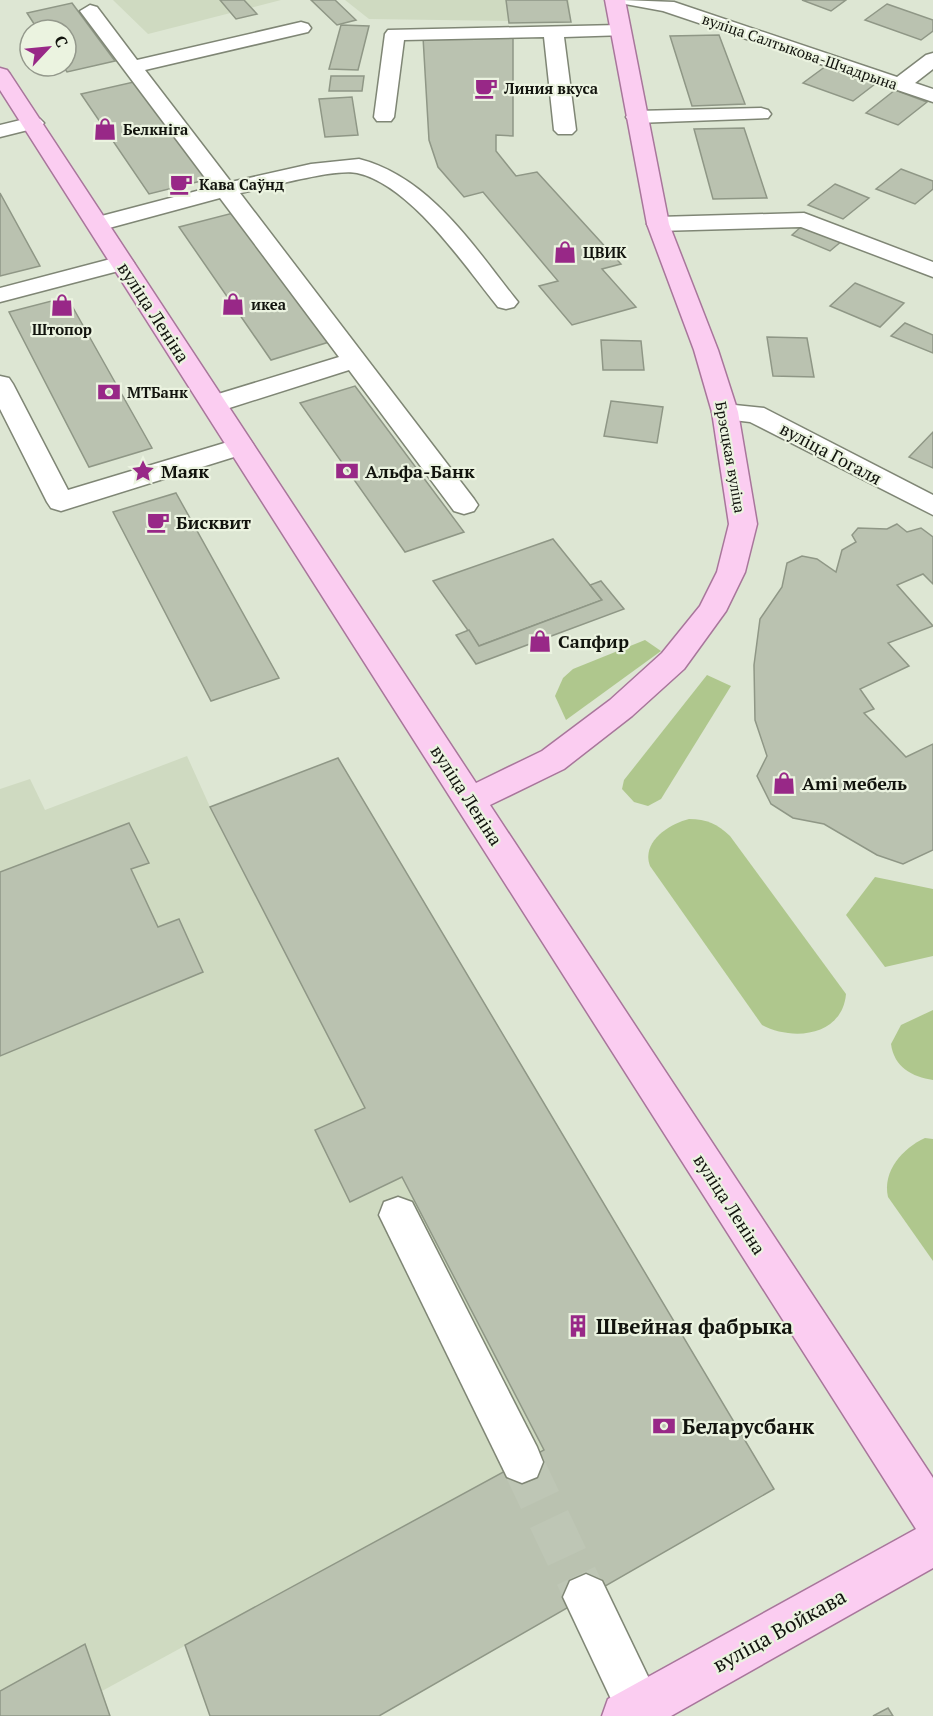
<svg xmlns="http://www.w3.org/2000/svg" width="933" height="1716" font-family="'PT Serif',serif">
<rect width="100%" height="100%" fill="#dde6d3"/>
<!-- built -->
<g fill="#cfdac1">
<path d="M113,0H281L148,34Z"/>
<path d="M345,0H569L571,22L369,19Z"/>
<path d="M187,756L210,807L544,1450L102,1691L110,1716H0V789L30,779L45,810Z"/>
</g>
<!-- green -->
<g fill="#afc78d">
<path d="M645,640L661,651L566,720L555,696L563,678L573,669Z"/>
<path d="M707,675L731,686L661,799L648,806L634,802L622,789L624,780Z"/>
<path d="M689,819C707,819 717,824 730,836L846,994C842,1037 792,1041 762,1025L650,866C641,842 669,824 689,819Z"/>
<path d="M875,877L933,889V956L885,967L846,915Z"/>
<path d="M933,1010V1080C912,1077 894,1067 891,1044L901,1025Z"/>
<path d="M925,1138L933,1139V1261L888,1197C882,1171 903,1148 925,1138Z"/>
</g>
<!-- building -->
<g fill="#bac2b0" stroke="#8f9786" stroke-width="1.5">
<path d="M220,0H244L257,14L236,19Z"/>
<path d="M311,0H335L356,20L337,25Z"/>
<path d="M506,0H567L571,22L509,23Z"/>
<path d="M802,0H846L831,11Z"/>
<path d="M72,3L115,61L67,72L63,66H66V30H38L27,13Z"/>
<path d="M887,4L933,20V31L921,40L865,20Z"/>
<path d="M341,25L369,26L358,70L329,69Z"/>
<path d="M719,35L745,104L692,106L670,36Z"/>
<path d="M423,37H513V136L496,135V151L516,176L537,172L621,264L602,269L636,307L572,325L539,286L558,281L483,192L464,197L438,167L429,140Z"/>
<path d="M826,66L875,84L853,101L803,83Z"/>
<path d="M331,76H364L362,91H329Z"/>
<path d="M138,81L209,179L149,194L81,94Z"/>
<path d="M895,90L927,102L898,125L866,113Z"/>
<path d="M352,97L358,135L325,137L319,99Z"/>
<path d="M744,128L767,198L713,199L694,129Z"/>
<path d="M901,169L933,181V189L915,204L876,189Z"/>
<path d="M835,184L869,198L843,219L808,205Z"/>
<path d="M0,193L40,266L0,276Z"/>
<path d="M233,213L329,342L271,360L179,227Z"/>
<path d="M804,224L843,240L830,251L792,235Z"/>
<path d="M855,283L904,303L880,327L830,306Z"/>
<path d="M67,297L152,448L89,467L9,312Z"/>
<path d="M905,323L933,335V353L891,336Z"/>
<path d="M767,337L807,338L814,377L773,376Z"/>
<path d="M601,340L641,341L644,370H603Z"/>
<path d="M355,386L464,532L405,552L300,403Z"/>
<path d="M611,401L663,407L657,443L604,436Z"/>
<path d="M933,432V468L909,457Z"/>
<path d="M176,493L279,678L211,701L113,512Z"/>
<path d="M897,524L907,532L921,528L933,537V584L923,574L897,585L933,626L888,643L909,666L860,689L874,709L864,713L906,757L933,744V850L903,864L877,855L824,824L793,818L771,804L757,776L767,756L755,720L754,665L760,619L782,587L787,563L802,556L817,559L836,572L842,550L856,542L852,535L858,528L887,529Z"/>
<path d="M553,539L602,600L479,646L433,581Z"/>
<path d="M601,581L624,609L476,664L456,635L469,630L479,646L602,600L590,585Z"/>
<path d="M338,758L774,1489L379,1716H210L185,1645L544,1450L402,1177L350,1202L315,1130L365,1108L210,807Z"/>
<path d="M129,823L149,863L131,869L158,927L179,919L203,972L0,1056V872Z"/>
<path d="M85,1644L110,1716H0V1691Z"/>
<path d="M888,1708L893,1716H873Z"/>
</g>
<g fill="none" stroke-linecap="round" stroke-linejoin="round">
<!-- minor-tunnel -->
<path stroke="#bec6b5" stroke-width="42" stroke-dasharray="42 21" stroke-linecap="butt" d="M522,1462L586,1597"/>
<!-- minor casing -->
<g stroke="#7f8675" stroke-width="3">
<g id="minor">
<path d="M622,0L674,2L897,77L926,55L933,53V69L915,83L933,89V102L663,11L625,4Z"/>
<path d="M90,5L97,7L137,60L301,22L308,24L311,28L308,32L145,70L231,182L311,164L359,159C429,177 472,244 514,297L518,302L514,307L506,309L498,307C464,265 411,185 357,173C335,168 265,188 240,193L474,499L478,505L474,511L464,514L454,511L349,370L223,410L214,412L205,410L201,404L205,398L339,357L220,198L98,231L90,229L87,224L90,219L212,187L80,11Z"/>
<path d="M619,25L626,27L629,31L626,35L564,37L576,130L572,134H558L554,130L544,37L404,40L394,117L391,121H377L374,117L385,34L388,30Z"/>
<path d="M761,108L768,110L771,114L768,118L636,123L629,121L626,117L629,113L636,111Z"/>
<path d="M33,117L40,119L44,123L40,127L0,137V125Z"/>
<path d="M804,213L933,262V277L801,227L658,231L650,229L647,224L650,219L658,217Z"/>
<path d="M122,256L130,258L134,263L130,268L0,302V288Z"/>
<path d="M0,376L9,378L13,384L68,490L241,438L250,440L254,446L250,452L61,511L51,508L47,502L0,409Z"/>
<path d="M725,404L764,408L933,495V515L750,422L716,418L712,412L716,406Z"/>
<path d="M398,1197L412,1202L537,1447L543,1462L537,1477L522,1483L507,1477L379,1215L384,1202Z"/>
<path d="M586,1574L602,1581L667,1716H619L563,1597L570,1581Z"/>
</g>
</g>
<!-- major casing -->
<g stroke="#a8769b" stroke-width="3">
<path id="major" d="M605,0H625L669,224L718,350L738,412L757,524L745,572L726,611L684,669L632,716L564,769L490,805L933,1478V1568L671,1716H602L608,1699L916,1529L0,90V68L7,70L10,74L476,783L542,751L610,700L662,653L700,606L717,572L729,524L712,412L694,350L647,224Z"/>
</g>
<!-- minor -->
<use href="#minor" fill="#fff" fill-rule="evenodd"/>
<!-- major -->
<use href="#major" fill="#fbcdf1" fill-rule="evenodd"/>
</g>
<!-- icons -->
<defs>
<g id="cafe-bare" transform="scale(1.8)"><path d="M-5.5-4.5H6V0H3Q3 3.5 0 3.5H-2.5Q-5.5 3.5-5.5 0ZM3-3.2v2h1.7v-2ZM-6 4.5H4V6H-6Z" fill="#982887" stroke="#ebf3e0" stroke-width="2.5" paint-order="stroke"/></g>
<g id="shop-bare" transform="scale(1.8)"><path d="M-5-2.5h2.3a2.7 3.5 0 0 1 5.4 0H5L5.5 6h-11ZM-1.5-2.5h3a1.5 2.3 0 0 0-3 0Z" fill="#982887" stroke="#ebf3e0" stroke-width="2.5" paint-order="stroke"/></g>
<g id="bank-bare" transform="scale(1.8)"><path d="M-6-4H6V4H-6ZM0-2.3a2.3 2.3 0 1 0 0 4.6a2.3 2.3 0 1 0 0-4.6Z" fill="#982887" stroke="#ebf3e0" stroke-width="2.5" paint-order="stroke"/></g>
<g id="sight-bare" transform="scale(1.8)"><path d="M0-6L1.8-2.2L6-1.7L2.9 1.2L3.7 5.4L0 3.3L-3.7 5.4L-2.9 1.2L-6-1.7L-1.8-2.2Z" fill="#982887" stroke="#ebf3e0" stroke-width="2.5" paint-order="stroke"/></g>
<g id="building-bare" transform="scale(1.8)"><path d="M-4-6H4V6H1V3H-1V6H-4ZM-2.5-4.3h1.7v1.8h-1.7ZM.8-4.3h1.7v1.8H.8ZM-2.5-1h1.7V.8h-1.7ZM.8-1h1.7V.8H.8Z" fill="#982887" stroke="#ebf3e0" stroke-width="2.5" paint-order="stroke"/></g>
</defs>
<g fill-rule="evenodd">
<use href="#cafe-bare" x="486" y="88"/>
<use href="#shop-bare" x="105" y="129"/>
<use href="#cafe-bare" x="181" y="184"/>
<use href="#shop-bare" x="565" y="252"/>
<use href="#shop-bare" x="233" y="304"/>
<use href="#shop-bare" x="62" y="305"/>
<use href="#bank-bare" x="109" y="392"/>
<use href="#sight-bare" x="143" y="471"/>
<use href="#bank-bare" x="347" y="471"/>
<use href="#cafe-bare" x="158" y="522"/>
<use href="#shop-bare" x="540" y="641"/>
<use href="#shop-bare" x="784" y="783"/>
<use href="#building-bare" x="578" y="1326"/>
<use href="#bank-bare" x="664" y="1426"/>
</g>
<g text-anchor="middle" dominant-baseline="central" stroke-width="4.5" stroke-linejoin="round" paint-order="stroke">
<!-- far-street labels -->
<g font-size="15" fill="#11130d" stroke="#ebf3e0">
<text transform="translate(800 51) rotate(19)">вуліца Салтыкова-Шчадрына</text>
<text transform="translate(731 457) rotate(80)">Брэсцкая вуліца</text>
</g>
<!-- far-poi labels -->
<g font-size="15" font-weight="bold" fill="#11130d" stroke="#ebf3e0" text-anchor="start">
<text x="504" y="88">Линия вкуса</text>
<text x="123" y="129">Белкніга</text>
<text x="199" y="184">Кава Саўнд</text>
<text x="583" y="252">ЦВИК</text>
<text x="251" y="304">икеа</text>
<text x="62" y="329" text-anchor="middle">Штопор</text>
<text x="127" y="392">МТБанк</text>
</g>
<!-- street labels -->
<g font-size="18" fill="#11130d" stroke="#ebf3e0">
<text transform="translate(154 312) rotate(57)">вуліца Леніна</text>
<text transform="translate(831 453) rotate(28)">вуліца Гогаля</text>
<text transform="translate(467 795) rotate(57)">вуліца Леніна</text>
<text transform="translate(730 1204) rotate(57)">вуліца Леніна</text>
</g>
<!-- poi labels -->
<g font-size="18" font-weight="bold" fill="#11130d" stroke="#ebf3e0" text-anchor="start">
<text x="161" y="471">Маяк</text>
<text x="365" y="471">Альфа-Банк</text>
<text x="176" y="522">Бисквит</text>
<text x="558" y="641">Сапфир</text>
<text x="802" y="783">Аmi мебель</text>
</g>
<!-- near-poi labels -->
<g font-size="21" font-weight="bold" fill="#11130d" stroke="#ebf3e0" text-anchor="start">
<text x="596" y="1326">Швейная фабрыка</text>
<text x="682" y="1426">Беларусбанк</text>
</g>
<!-- near-street labels -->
<g font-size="21" fill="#11130d" stroke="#ebf3e0">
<text transform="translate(779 1630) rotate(-29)">вуліца Войкава</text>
</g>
</g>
<!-- north arrow -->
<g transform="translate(48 48) rotate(64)"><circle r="28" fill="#ebf3e0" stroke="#94998c" stroke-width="1.5"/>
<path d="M0-4.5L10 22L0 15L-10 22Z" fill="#982887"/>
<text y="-9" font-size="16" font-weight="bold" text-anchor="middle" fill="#11130d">С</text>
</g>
</svg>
